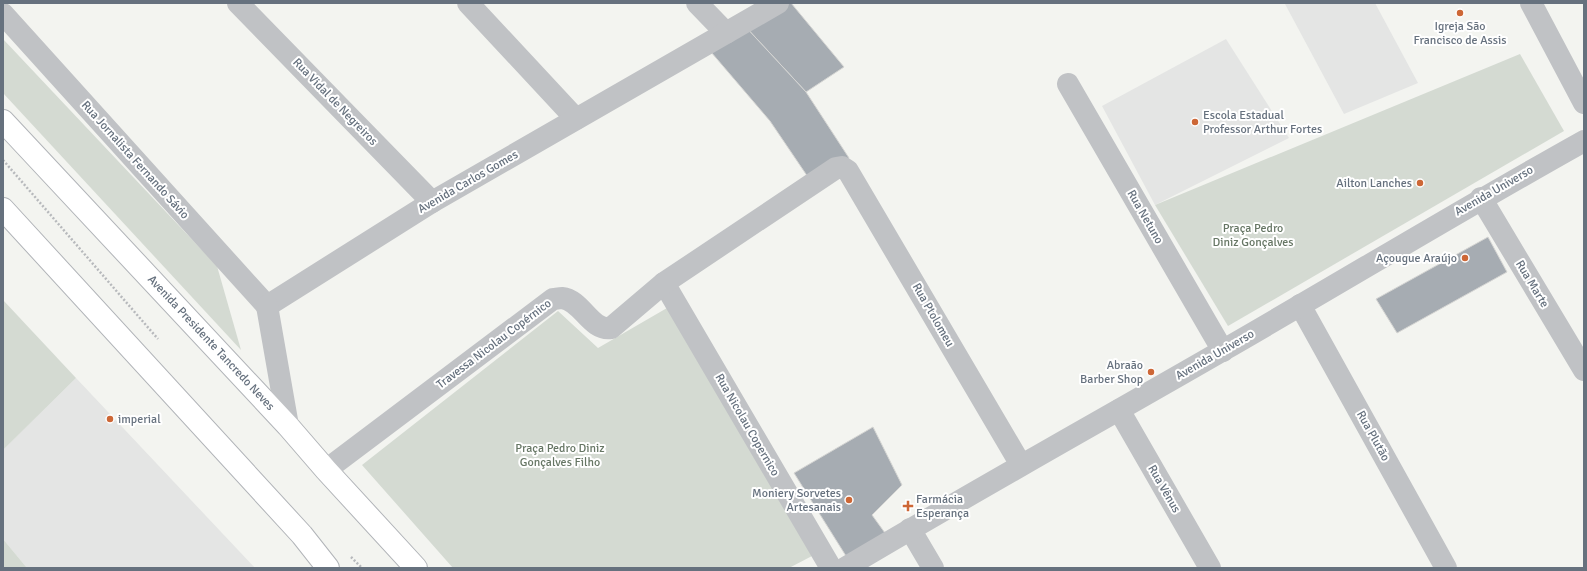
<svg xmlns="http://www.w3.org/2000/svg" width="1587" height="571" font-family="Signika,sans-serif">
<rect width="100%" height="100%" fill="#f3f4f0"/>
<!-- built -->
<g fill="#e4e5e4">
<path d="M1287,3H1375L1418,83L1344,114L1285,4Z"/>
<path d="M1226,39L1289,138L1155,205L1102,106Z"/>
<path d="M76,378L255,568H27L3,539V450Z"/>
</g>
<!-- green -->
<g fill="#d4dad2">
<path d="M3,39L217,266L241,350L3,93Z"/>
<path d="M1520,54L1564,131L1228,326L1155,205Z"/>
<path d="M3,300L76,378L3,450Z"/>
<path d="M667,308L812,556L789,568H453L362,465L558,311L598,348Z"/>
<path d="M3,539L27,568H3Z"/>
</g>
<!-- building -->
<g fill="#a6acb2" stroke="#d5d5d3">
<path d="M778,3H791L844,67L806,92L743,24Z"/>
<path d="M743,24L806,92L849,158L812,183L770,121L705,45Z"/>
<path d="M1488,237L1507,272L1397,333L1376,299Z"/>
<path d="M873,427L902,485L872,515L885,533L846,556L794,473Z"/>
</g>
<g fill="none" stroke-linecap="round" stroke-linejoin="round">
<!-- primary casing -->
<g stroke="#b1b4b8" stroke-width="24">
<g id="primary">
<path d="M3,121L288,426L326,470L416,568"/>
<path d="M3,209L302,535L328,568"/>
</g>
</g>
<!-- path -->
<g stroke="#b7b9bc" stroke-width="2.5" stroke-dasharray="2 2" stroke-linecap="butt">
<path d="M3,160L158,339"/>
<path d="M351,557L362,568"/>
</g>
<!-- street -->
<g stroke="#c0c2c5" stroke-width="22">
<path d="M238,3L432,202"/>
<path d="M468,3L576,119"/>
<path d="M697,3L726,33"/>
<path d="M1531,3L1584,103"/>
<path d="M3,14L267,306"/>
<path d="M1068,84L1223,351"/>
<path d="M1481,198L1584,370"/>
<path d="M664,283L831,568"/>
<path d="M1300,305L1446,568"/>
<path d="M267,306L432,202L778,3"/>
<path d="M267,306L288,426"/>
<path d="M1119,410L1210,568"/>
<path d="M326,470L553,299C555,299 559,298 562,298C582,300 590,331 611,328L664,283L836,168L842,167L848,171L1021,465"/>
<path d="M910,529L933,568"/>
<path d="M845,568C969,494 1095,424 1220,352C1342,282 1462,209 1584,141"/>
</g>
<!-- primary -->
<use href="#primary" stroke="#fff" stroke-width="22"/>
</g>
<!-- markers -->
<g fill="#cd6736" stroke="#fff" stroke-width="1.5">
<circle cx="1460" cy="13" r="4"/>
<circle cx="1195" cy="122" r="4"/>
<circle cx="1420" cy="183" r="4"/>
<circle cx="1465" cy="258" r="4"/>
<circle cx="1151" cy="372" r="4"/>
<circle cx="110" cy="419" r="4"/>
<circle cx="849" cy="500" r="4"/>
<path d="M906 500h4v4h4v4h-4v4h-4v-4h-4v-4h4z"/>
</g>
<g text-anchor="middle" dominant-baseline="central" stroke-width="4" stroke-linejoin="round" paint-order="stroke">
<!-- poi labels -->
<g font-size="12" fill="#66717e" stroke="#fff" text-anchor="end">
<text x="1460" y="26" text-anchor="middle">Igreja São<tspan x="1460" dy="14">Francisco de Assis</tspan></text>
<text x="1203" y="115" text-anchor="start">Escola Estadual<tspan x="1203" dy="14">Professor Arthur Fortes</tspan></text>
<text x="1412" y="183">Ailton Lanches</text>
<text x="1457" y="258">Açougue Araújo</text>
<text x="1143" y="365">Abraão<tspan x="1143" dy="14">Barber Shop</tspan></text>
<text x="118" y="419" text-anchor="start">imperial</text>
<text x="841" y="493">Moniery Sorvetes<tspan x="841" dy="14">Artesanais</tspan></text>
<text x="916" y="499" text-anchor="start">Farmácia<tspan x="916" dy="14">Esperança</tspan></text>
</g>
<!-- street labels -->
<g font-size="12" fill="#66717e" stroke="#fff">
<text transform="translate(335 102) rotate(46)">Rua Vidal de Negreiros</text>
<text transform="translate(135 160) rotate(48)">Rua Jornalista Fernando Sávio</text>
<text transform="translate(468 182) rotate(-30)">Avenida Carlos Gomes</text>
<text transform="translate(1494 191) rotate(-30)">Avenida Universo</text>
<text transform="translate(1145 217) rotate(60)">Rua Netuno</text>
<text transform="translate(1532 284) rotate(59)">Rua Marte</text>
<text transform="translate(933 315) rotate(60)">Rua Ptolomeu</text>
<text transform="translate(211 343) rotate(47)">Avenida Presidente Tancredo Neves</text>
<text transform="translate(494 344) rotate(-37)">Travessa Nicolau Copérnico</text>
<text transform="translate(1215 355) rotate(-30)">Avenida Universo</text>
<text transform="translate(747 425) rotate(60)">Rua Nicolau Copernico</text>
<text transform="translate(1373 436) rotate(61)">Rua Plutão</text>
<text transform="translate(1164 489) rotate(60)">Rua Vênus</text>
</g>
<!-- park labels -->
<g font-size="12" fill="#667664" stroke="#fff">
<text x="1253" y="228">Praça Pedro<tspan x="1253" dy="14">Diniz Gonçalves</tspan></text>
<text x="560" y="448">Praça Pedro Diniz<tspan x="560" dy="14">Gonçalves Filho</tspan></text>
</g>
</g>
<!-- border -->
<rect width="1587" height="571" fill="none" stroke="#66717e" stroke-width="8"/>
</svg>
